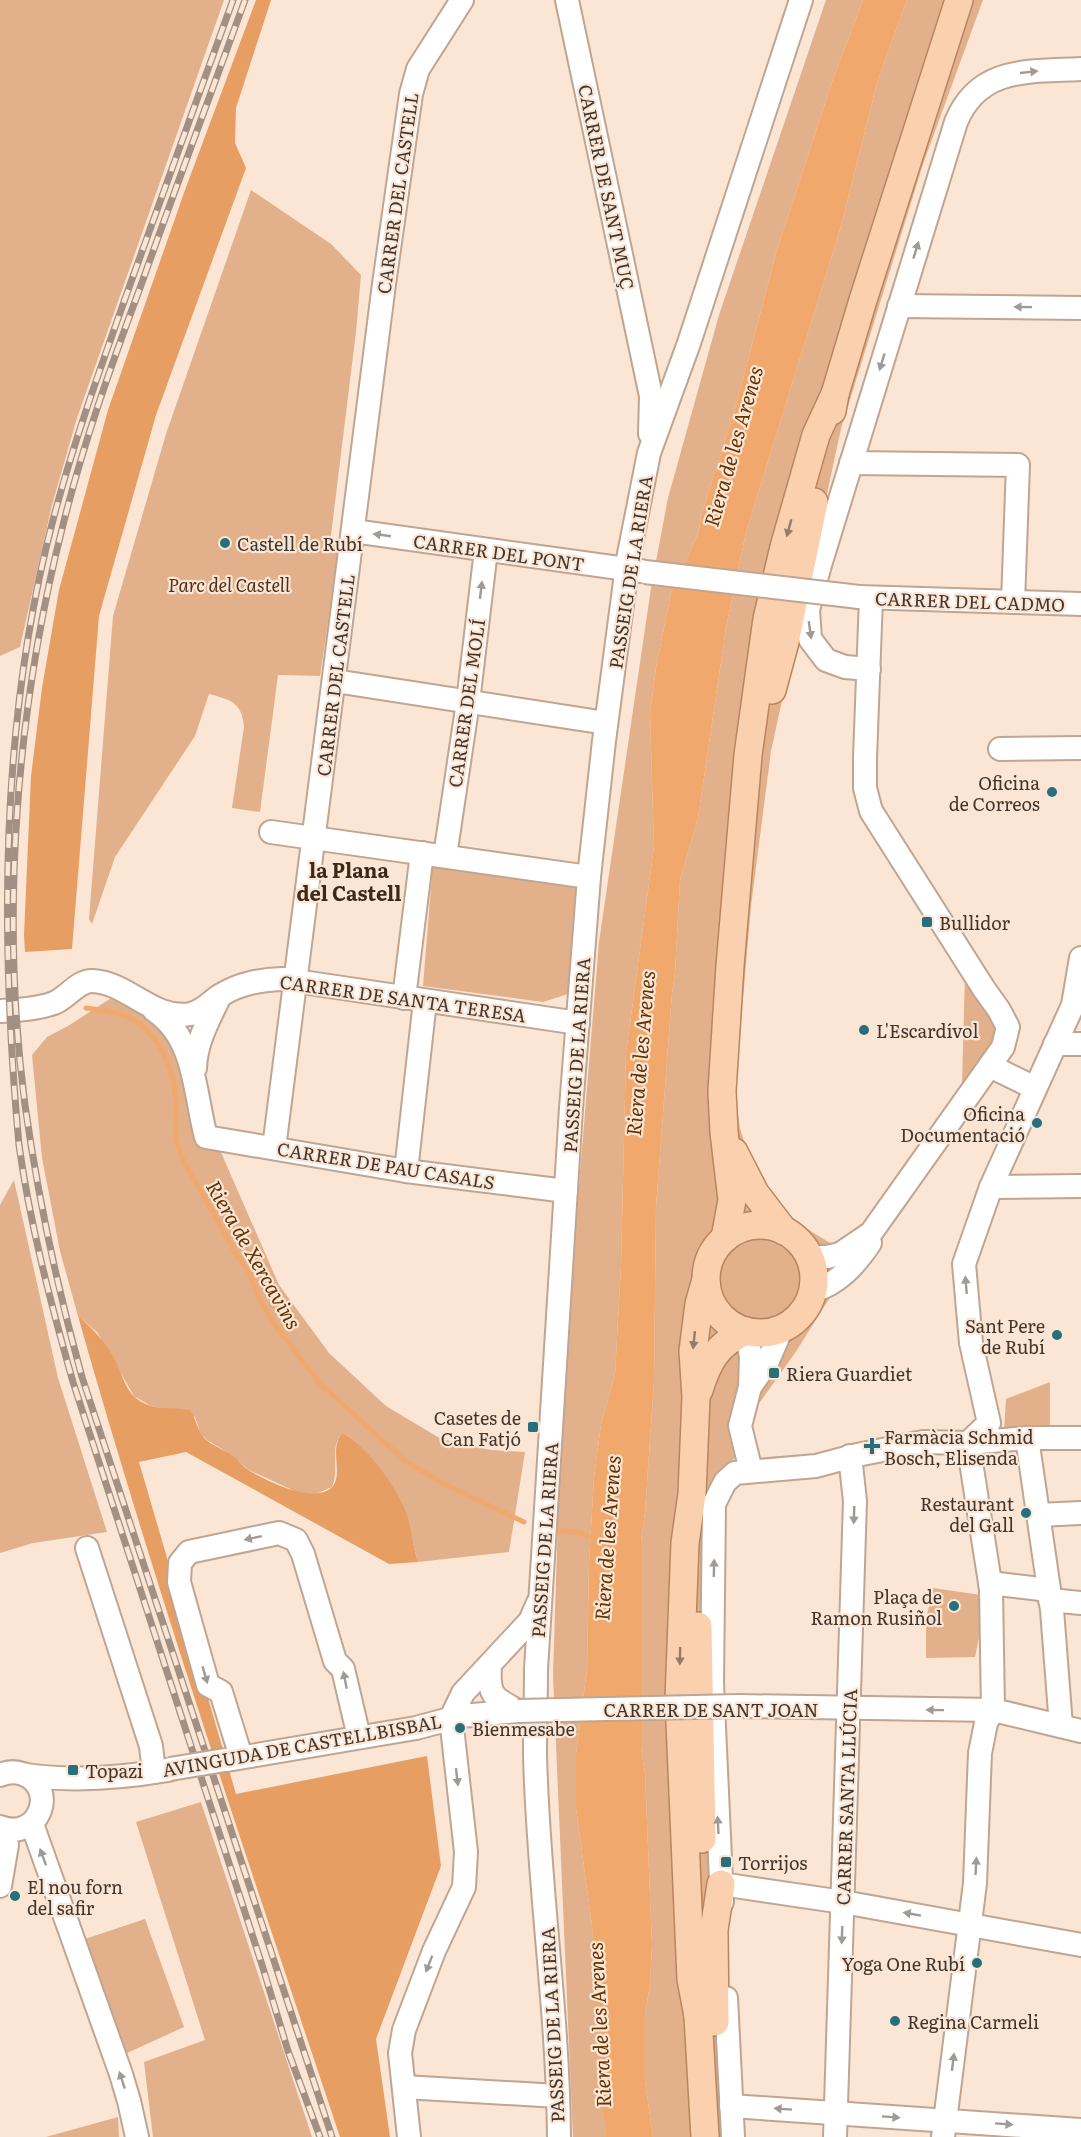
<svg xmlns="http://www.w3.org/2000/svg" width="1081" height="2137" font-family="Literata,serif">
<rect width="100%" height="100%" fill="#fbe5d4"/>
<!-- green -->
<g fill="#e2b08a">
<path d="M0,0H224L77,418L52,505L20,647L0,656Z"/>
<path d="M826,0H863L832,82L777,250L735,409L701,516L698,534L671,593L656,667L650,714L654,846L626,1053L621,1265L615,1374L601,1424L594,1478L589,1562L587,1669L576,1754V1808L592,1926L606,2137H573L553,1675L562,1392L599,942L651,588L668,498L719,315Z"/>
<path d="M907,0H983L923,164L841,429L771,751L751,906L735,1092L740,1128L753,1172L778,1207L812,1232L832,1244L829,1299L795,1353L753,1412L738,1453L722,1475L711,1496L726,2137H653L645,2081V2016L650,1984L652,1945L645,1773L641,1748V1541L645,1512L654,1382L656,1208L672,993L675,973L680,880L698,818L726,628L746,532L841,226L878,79Z"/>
<path d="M251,190L331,244L361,275L356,332L330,543L339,547L320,676L278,675L260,812L232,808L244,727C242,702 231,700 209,694L195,736L115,857L92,924L89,919L113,616L166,434Z"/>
<path d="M433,863L576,882L571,993L543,1002L423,986Z"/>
<path d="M965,974C974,987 984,1000 992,1014C1005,1039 975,1067 962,1085Z"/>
<path d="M119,993L174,1045L279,1285L329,1353L386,1406L441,1439L491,1450L525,1452L509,1552L418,1562C413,1548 413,1534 409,1520C401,1494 367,1444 342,1433C329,1447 340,1470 332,1487L316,1494L299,1493L249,1470L230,1454L207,1440L201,1434L195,1417L149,1405L134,1396L97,1332L78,1316L60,1251L42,1158L32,1055L47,1037L68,1026Z"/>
<path d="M14,1180L58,1378L107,1532L33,1543L0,1553V1205Z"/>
<path d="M1050,1382V1433L1004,1432L1006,1399Z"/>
<path d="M933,1588L981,1595L983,1617L975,1657L926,1658V1620Z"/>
<path d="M201,1802L312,2137H153L144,2062L205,2040L136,1822Z"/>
<path d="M145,1919L184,2027L125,2054L85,1939Z"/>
<path d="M118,2117L119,2137H46Z"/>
</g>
<!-- forest -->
<g fill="#e69e63">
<path d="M256,0H271L236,108L235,143L246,168L156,415L99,616L72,949L25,952L24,935L31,776L42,688L59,590L108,410L185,190Z"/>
<path d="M78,1316C92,1328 105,1341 114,1358C124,1377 125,1396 148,1405C162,1410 176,1407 190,1410C196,1419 198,1431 205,1439C212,1445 221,1449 229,1453C237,1458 242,1466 250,1471C267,1481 316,1506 333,1486C343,1473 329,1448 342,1433C367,1444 402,1494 409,1520C413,1534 413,1548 418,1562L389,1564L186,1452L139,1462L236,1794L427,1756L441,1866L376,2039L390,2137H340C249,1864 156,1592 78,1316Z"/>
</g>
<!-- water -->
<path fill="#f1a86d" d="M863,0H907L878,79L841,226L746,532L726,628L698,818L680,880L675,973L672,993L656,1208L654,1382L645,1512L641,1541V1748L645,1773L652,1945L650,1984L645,2016V2081L653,2137H606L600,2074L592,1926L576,1808V1754L587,1669L589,1562L594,1478L601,1424L615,1374L621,1265L626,1053L654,846L650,714L656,667L671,593L698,534L701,516L735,409L777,250L832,82Z"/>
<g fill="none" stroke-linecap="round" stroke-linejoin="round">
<!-- stream -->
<g stroke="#f1a86d" stroke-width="5">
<path d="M86,1008C100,1010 117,1012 130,1018C159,1032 174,1070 176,1100C177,1123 172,1135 182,1158L235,1252L250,1274L258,1296L272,1321L320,1384L408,1463L444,1484L524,1522"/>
<path d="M558,1531L575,1532L597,1538"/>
</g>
<!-- minor casing -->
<g stroke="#c0a591" stroke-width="26">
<g id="minor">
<path d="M567,0L651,396L650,434"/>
<path d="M899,306L1081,308"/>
<path d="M851,463L1018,465L1013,602"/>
<path d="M353,531L641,571"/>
<path d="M859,597L1081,604"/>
<path d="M869,669L845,667L826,660L810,639L808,610L820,565L956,122C979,66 1029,72 1081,69"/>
<path d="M335,681L606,723"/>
<path d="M1000,749L1081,748"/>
<path d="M271,832L589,877"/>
<path d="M445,856L468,702L486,550"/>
<path d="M404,998L422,853"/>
<path d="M154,1010C196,1038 194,1092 206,1137L406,1171L566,1191"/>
<path d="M0,1011C18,1010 37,1009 54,1003C67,998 78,980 93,981C129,983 153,1021 191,1014C204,1011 211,1001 221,995C241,983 260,980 282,979L578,1023"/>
<path d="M1055,1044H1081"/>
<path d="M990,1066L1035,1088"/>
<path d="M195,1068C196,1042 208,1021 219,998"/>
<path d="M274,1148L384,284L411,94L418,69L462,0"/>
<path d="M406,1171L425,1001"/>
<path d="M991,1187L1081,1186"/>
<path d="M809,1257H827L840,1254L871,1233L1003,1047L1008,1027L999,1010L984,989L871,811L865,788V757L871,598"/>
<path d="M813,1291C838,1284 855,1265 870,1243"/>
<path d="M746,1331L751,1357L750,1387L740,1426L751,1471"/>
<path d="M750,1387L767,1363L782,1328"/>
<path d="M1027,1438L1052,1610L1061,1726"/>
<path d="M968,1443L989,1423L971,1343L964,1264L991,1187L1073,1005L1081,958"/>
<path d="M1038,1515L1081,1513"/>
<path d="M87,1548L151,1746L154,1772"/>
<path d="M990,1583L1049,1590"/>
<path d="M1050,1600L1081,1603"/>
<path d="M490,1666C488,1695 493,1698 518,1711"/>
<path d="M739,1706L993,1710L1081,1731"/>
<path d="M451,1718L463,1693L530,1621L538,1603"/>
<path d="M241,1757L221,1692L208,1685L179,1582L180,1563L189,1552L279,1533L296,1540L303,1554L335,1661L343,1669L359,1737"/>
<path d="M227,1760L416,1728L461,1716L518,1711"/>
<path d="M0,1775C7,1772 15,1771 23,1774C59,1788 39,1842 0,1827"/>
<path d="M26,1775C74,1782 121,1778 168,1770"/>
<path d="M32,1824L121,2074L129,2101L137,2137"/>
<path d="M721,1884L843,1902L1081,1945"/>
<path d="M0,1886L7,1845L3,1829"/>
<path d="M722,1902L712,1683L714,1504L725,1482L735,1473L816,1466L857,1455L923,1442L968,1443L1027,1438H1081"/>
<path d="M726,1998L733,2137"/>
<path d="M404,2087L558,2096"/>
<path d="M731,2106L1081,2130"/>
<path d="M409,2137L400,2053L404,2030L434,1951L464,1887L466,1852L451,1718"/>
<path d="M559,2137C558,2009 538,1883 535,1755C535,1726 536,1698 536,1669L571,1108L589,877L604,741L628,559L649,453L689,343L801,0"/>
<path d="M835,2137L855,1501L850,1456"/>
<path d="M943,2137L975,1883L980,1753L986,1723L993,1710L991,1589L968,1443"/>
</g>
</g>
<!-- major casing -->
<g stroke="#b8865e" stroke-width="30">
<g id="major">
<path d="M832,411L835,394L863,300L959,0"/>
<path d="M772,690L785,642L814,502"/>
<path d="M734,1152L755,1193L784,1231"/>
<circle cx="760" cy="1279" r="54"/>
<path d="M725,1238L732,1200L724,1132L722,1091L730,966L748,755L767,619L784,547L816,435L835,394"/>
<path d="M699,1390C708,1361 717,1344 746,1331"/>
<path d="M698,1626L702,1839"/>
<path d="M699,1997L698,2016L705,2137"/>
<path d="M698,2016L691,1979L679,1699L685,1543L692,1494L696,1397L693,1351L699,1304L705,1283"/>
<path d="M715,2022L714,1930L721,1884"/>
</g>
</g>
<!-- minor -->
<use href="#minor" stroke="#fff" stroke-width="22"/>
<!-- major -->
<use href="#major" stroke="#fbd0ae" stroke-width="27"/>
<!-- rail casing -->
<g stroke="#a19083" stroke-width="7">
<g id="rail">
<path d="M233,0C199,94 165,188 131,282C103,361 74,440 53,520C0,722 0,938 19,1145C30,1225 51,1304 73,1382L263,1968L288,2051L320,2137"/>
<path d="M245,0C210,96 174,192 140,288C111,366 83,444 63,525C16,710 0,916 25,1105C38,1197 57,1287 82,1377L332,2137"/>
</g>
</g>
<!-- rail -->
<use href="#rail" stroke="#fbe5d4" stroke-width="4.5" stroke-dasharray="14" stroke-linecap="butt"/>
<!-- minor-bridge casing -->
<g stroke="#c0a591" stroke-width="26" stroke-linecap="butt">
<g id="minor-bridge">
<path d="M645,572L859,597"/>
<path d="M518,1711L739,1706"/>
<path d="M170,1769L225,1760"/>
</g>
</g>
<!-- minor-bridge -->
<use href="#minor-bridge" stroke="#fff" stroke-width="22"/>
</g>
<!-- one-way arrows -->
<defs><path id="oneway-solid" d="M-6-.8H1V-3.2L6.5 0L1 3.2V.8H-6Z" transform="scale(1.5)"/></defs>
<g fill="#a09a96">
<use href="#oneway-solid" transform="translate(1029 72) rotate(-6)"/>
<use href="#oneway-solid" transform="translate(916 250) rotate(-73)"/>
<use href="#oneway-solid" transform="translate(1023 307) rotate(-179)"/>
<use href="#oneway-solid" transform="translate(882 362) rotate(107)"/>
<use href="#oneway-solid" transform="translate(382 535) rotate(-172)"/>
<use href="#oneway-solid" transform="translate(481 590) rotate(-83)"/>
<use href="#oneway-solid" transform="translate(810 630) rotate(82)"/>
<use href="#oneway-solid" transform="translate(966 1285) rotate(-95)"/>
<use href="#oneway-solid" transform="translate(854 1515) rotate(92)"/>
<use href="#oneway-solid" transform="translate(253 1538) rotate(168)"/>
<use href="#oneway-solid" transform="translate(714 1568) rotate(-89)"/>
<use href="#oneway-solid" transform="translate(205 1675) rotate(74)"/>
<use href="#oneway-solid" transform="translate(345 1680) rotate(-101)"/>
<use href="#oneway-solid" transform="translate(935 1710) rotate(-179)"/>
<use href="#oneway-solid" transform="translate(457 1777) rotate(83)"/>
<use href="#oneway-solid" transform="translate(718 1825) rotate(-93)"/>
<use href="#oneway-solid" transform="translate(43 1857) rotate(-110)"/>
<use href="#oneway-solid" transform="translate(976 1866) rotate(-87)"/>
<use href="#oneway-solid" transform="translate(912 1914) rotate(-170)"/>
<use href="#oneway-solid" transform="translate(842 1935) rotate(92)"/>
<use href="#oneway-solid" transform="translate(429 1964) rotate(111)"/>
<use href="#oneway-solid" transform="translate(953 2062) rotate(-83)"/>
<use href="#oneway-solid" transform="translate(122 2080) rotate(-108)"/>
<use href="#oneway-solid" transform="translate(783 2109) rotate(-176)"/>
<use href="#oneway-solid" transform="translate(891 2117) rotate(4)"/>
<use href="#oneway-solid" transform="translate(1004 2124) rotate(4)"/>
</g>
<g fill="#957b68">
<use href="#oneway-solid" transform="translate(789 528) rotate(105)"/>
<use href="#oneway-solid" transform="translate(694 1340) rotate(96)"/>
<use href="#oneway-solid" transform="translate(680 1656) rotate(91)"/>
</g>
<!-- markers -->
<g fill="#276f7a" stroke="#fbe5d4" stroke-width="2">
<circle cx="225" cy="543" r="6"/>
<circle cx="1052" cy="792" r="6"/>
<rect x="921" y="916" width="12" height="12" rx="3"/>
<circle cx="864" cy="1030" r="6"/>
<circle cx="1037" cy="1123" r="6"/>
<circle cx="1057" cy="1335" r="6"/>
<rect x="768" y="1367" width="12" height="12" rx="3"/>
<rect x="527" y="1421" width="12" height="12" rx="3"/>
<path d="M869 1437h6v6h6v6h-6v6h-6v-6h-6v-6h6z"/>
<circle cx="1026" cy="1513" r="6"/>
<circle cx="954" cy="1606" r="6"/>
<circle cx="460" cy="1728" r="6"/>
<rect x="67" y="1764" width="12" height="12" rx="3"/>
<rect x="720" y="1856" width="12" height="12" rx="3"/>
<circle cx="15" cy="1896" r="6"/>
<circle cx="977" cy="1963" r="6"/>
<circle cx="895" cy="2021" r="6"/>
</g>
<g text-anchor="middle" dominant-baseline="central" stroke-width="4.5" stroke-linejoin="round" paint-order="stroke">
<!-- street labels -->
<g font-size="18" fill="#41362e" stroke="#fbe5d4">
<text transform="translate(607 187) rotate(78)">CARRER DE SANT MUÇ</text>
<text transform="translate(397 193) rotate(-82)">CARRER DEL CASTELL</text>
<text transform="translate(499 552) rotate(8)">CARRER DEL PONT</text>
<text transform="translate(630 572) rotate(-81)">PASSEIG DE LA RIERA</text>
<text transform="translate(970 601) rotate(2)">CARRER DEL CADMO</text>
<text transform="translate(335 675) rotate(-83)">CARRER DEL CASTELL</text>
<text transform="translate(466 703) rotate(-82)">CARRER DEL MOLÍ</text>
<text transform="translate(403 998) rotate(8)">CARRER DE SANTA TERESA</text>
<text transform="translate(576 1055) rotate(-86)">PASSEIG DE LA RIERA</text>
<text transform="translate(386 1165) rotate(9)">CARRER DE PAU CASALS</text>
<text transform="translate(544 1540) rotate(-86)">PASSEIG DE LA RIERA</text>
<text x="711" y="1709">CARRER DE SANT JOAN</text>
<text transform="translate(302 1745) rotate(-10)">AVINGUDA DE CASTELLBISBAL</text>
<text transform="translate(846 1797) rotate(-88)">CARRER SANTA LLÚCIA</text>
<text transform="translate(552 2025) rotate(-93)">PASSEIG DE LA RIERA</text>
</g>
<!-- poi labels -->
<g font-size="18" fill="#41362e" stroke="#fbe5d4" text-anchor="start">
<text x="237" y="543">Castell de Rubí</text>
<text x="1040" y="782" text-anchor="end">Oficina<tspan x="1040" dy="21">de Correos</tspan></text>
<text x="939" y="922">Bullidor</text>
<text x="876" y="1030">L'Escardívol</text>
<text x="1025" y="1113" text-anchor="end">Oficina<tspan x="1025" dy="21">Documentació</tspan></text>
<text x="1045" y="1325" text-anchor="end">Sant Pere<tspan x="1045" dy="21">de Rubí</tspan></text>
<text x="786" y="1373">Riera Guardiet</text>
<text x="521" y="1417" text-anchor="end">Casetes de<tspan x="521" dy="21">Can Fatjó</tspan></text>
<text x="884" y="1436">Farmàcia Schmid<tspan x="884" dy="21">Bosch, Elisenda</tspan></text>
<text x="1014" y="1503" text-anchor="end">Restaurant<tspan x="1014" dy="21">del Gall</tspan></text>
<text x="942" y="1596" text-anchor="end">Plaça de<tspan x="942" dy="21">Ramon Rusiñol</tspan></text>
<text x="472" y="1728">Bienmesabe</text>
<text x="85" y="1770">Topazi</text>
<text x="738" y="1862">Torrijos</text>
<text x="27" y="1886">El nou forn<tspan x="27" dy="21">del safir</tspan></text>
<text x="965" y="1963" text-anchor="end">Yoga One Rubí</text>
<text x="907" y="2021">Regina Carmeli</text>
</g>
<!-- park labels -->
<g font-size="18" font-style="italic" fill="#4e3017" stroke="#fbe5d4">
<text x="229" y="584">Parc del Castell</text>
</g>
<!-- water labels -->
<g font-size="20" font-style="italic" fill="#603301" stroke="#fbe5d4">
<text transform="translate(732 446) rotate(-74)">Riera de les Arenes</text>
<text transform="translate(639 1053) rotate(-85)">Riera de les Arenes</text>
<text transform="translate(255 1254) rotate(60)">Riera de Xercavins</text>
<text transform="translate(606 1538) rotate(-86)">Riera de les Arenes</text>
<text transform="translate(598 2025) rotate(-93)">Riera de les Arenes</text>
</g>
<!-- neighbourhood labels -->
<g font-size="20" font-weight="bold" fill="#3e2917" stroke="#fbe5d4">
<text x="349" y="869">la Plana<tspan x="349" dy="23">del Castell</tspan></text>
</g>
</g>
</svg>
